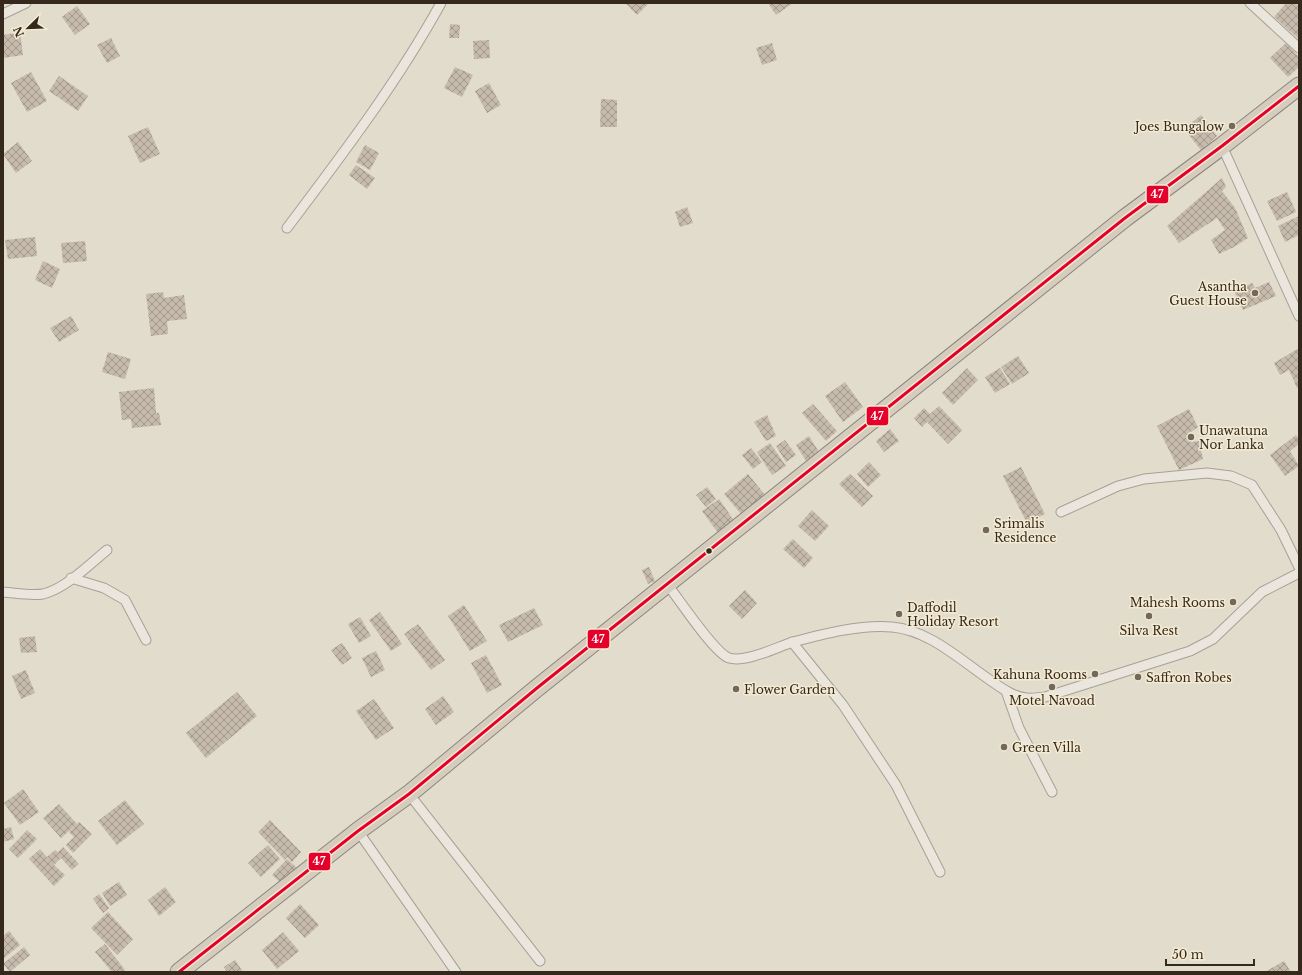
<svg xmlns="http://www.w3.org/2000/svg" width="1302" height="975" font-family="'Libre Baskerville',serif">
<defs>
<pattern id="building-cross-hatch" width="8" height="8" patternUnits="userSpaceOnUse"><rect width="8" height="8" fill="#c6baad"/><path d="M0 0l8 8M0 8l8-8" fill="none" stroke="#a2978c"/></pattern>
</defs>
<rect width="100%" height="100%" fill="#e2dccc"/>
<!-- building -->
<g fill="url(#building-cross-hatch)">
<path d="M625,3H649L637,15Z"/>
<path d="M768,3H793L776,15Z"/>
<path d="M1286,3H1295L1299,6V39L1274,17Z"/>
<path d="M77,6L90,24L75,35L62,17Z"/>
<path d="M450,24L460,25L459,38H449Z"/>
<path d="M20,32L23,55L3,58V35Z"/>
<path d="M111,38L120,56L107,63L97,45Z"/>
<path d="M489,40L490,58L474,59L473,41Z"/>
<path d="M772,43L777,60L762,65L756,48Z"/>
<path d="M1286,43L1299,57V67L1288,77L1270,58Z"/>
<path d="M455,67L473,75L462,97L444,88Z"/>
<path d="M31,72L47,101L27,112L11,83Z"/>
<path d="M59,76L88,96L78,111L49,91Z"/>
<path d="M489,83L501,105L487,113L475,91Z"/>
<path d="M601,99L617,100V127H600Z"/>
<path d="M1201,115L1217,136L1201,150L1184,129Z"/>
<path d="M148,127L160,154L140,163L128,136Z"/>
<path d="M18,142L32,161L16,173L3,154Z"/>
<path d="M365,145L379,153L370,170L356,162Z"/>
<path d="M356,165L375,178L367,189L349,175Z"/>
<path d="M1222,178L1226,187L1222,191L1235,208L1248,238L1234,247L1219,254L1211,240L1225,230L1217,218L1179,243L1167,226Z"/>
<path d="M1287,192L1296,212L1277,221L1267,201Z"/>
<path d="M687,207L693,223L680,227L675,212Z"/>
<path d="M1299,216V235L1285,242L1278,226Z"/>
<path d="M35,237L37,256L8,259L5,240Z"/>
<path d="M85,241L87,261L63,263L61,243Z"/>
<path d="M43,261L60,269L52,288L35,280Z"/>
<path d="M1269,282L1276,296L1243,310L1234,291L1252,283L1255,288Z"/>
<path d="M163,292L164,298L184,295L187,319L167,321L168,334L151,336L146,294Z"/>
<path d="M71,316L79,330L59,342L50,328Z"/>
<path d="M1299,348V387L1297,388L1289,370L1280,375L1274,363Z"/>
<path d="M108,352L131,359L125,379L102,372Z"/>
<path d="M1018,356L1029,373L1012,384L1001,367Z"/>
<path d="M967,368L978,380L953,405L942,393Z"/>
<path d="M1000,368L1010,384L995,393L985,377Z"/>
<path d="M845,382L863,407L843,422L825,396Z"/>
<path d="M154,388L156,413H159L161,425L132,428L131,419L122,420L119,392Z"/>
<path d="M813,404L837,431L826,441L802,413Z"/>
<path d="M939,406L962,430L948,444L927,422L922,427L914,418L924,408L930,414Z"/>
<path d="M1189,409L1198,427L1189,433L1191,442L1199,441L1203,459L1179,470L1157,426Z"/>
<path d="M767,415L776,436L766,441L754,422Z"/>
<path d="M890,429L899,441L884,452L876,441Z"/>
<path d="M1296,435L1299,439V444L1290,451L1299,466L1285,476L1270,455Z"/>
<path d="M809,436L819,452L806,461L796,445Z"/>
<path d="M785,440L796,455L786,462L776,446Z"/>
<path d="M770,443L786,466L772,475L757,452Z"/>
<path d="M751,448L762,462L753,469L742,455Z"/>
<path d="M869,462L881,475L868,487L857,474Z"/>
<path d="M1021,467L1045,514L1027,523L1003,476Z"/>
<path d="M748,474L766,496L742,515L724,494Z"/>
<path d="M850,474L873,496L862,507L839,484Z"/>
<path d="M707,487L716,499L706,507L696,495Z"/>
<path d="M719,499L735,522L718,533L702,511Z"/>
<path d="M812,510L829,526L815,541L798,526Z"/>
<path d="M793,539L813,558L804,568L783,549Z"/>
<path d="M649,567L655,581L648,584L642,570Z"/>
<path d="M745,590L757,603L742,619L729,606Z"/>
<path d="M464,605L487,641L470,651L448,616Z"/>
<path d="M534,608L543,625L508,642L499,625Z"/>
<path d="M380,612L402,644L391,651L369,620Z"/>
<path d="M360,617L371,636L359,643L348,624Z"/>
<path d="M418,624L445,660L431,670L404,634Z"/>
<path d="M35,636L37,652L21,653L19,638Z"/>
<path d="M342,643L352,658L342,665L331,650Z"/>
<path d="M376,651L385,670L371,677L362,658Z"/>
<path d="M486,655L502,685L487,693L471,663Z"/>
<path d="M26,670L35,693L21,699L12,676Z"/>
<path d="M237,692L257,716L206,758L186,733Z"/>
<path d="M443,696L454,712L436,725L425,709Z"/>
<path d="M374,699L394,728L376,740L356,711Z"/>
<path d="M23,789L39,812L20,825L4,803Z"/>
<path d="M125,800L144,824L117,845L98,821Z"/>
<path d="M59,804L77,824L61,838L43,818Z"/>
<path d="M270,820L301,852L292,862L287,857L285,860L258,832Z"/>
<path d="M79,822L92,834L73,853L66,845L74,837L69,832Z"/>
<path d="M11,827L14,839L3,842V829Z"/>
<path d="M27,830L37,839L18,858L9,849Z"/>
<path d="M268,845L280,859L261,877L248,863Z"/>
<path d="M63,847L79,864L72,870L61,858L54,865L65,875L54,886L29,859L40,849L47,857L55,850L58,852Z"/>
<path d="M287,859L297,868L282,884L272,875Z"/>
<path d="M119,882L127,895L110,906L102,893Z"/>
<path d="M165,887L176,902L159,916L148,900Z"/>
<path d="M99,894L109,908L103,913L93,899Z"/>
<path d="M300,904L319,925L305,938L286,918Z"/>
<path d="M108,912L133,939L117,955L91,928Z"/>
<path d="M9,931L20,945L3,959V936Z"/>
<path d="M283,932L299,951L277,969L262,950Z"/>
<path d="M105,944L125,970L123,972H112L95,952Z"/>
<path d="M24,947L30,955L10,972L3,964Z"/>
<path d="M235,960L243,972H227L224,967Z"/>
<path d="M1284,961L1291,972H1265Z"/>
</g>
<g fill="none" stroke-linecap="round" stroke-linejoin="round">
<!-- street casing -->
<g stroke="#a7a195" stroke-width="11">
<g id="street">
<path d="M1250,3L1299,48"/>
<path d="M3,14L26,3"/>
<path d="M1222,146L1299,316"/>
<path d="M287,228C342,155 397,83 441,3"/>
<path d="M1061,512L1118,486L1144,479L1207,473L1231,476L1252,485L1281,530L1299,567"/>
<path d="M71,578L104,588L125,600L146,640"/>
<path d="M667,584C679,599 714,653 729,658C746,663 777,647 793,642C823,634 861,624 892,627C928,630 958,658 987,678C999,686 1012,697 1027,698C1033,699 1040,697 1045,697L1190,651L1213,639L1262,592L1299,573"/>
<path d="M3,592C16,593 31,596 43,594C65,589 90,564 107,550"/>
<path d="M792,642L843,705L896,785L940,872"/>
<path d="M1006,691L1019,728L1052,792"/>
<path d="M409,794L540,961"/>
<path d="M358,831L456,972"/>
</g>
</g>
<!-- highway casing -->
<g stroke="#8d867c" stroke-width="19">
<path id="highway" d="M179,972L358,831L409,794L537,688L1125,218L1222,146L1299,86"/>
</g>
<!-- street -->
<use href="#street" stroke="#eae6dd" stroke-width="9"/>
<!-- highway -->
<use href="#highway" stroke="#d5ccbd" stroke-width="17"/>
<!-- bus-1 casing -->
<g stroke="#f4ead1" stroke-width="6">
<path id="bus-1" d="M179,972L358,831L409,794L537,688L1125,218L1222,146L1299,86"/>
</g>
<!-- bus-1 -->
<use href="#bus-1" stroke="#e4002b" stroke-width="3"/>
</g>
<!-- markers -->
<g fill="#72685b" stroke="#f4ead1" stroke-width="1.5">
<circle cx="1232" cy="126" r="4"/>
<circle cx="1255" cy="293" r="4"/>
<circle cx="1191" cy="437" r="4"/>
<circle cx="986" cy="530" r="4"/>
<circle cx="1233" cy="602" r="4"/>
<circle cx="899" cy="614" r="4"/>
<circle cx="1149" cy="616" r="4"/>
<circle cx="1095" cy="674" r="4"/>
<circle cx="1138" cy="677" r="4"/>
<circle cx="1052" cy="687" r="4"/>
<circle cx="736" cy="689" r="4"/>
<circle cx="1004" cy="747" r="4"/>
</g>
<circle fill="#35291e" stroke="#f4ead1" stroke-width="1.5" cx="709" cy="551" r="3.5"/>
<g text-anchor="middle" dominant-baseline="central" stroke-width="3" stroke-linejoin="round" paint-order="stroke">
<!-- poi labels -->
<g font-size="12" fill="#35291e" stroke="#f4ead1" text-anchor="start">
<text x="1224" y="126" text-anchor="end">Joes Bungalow</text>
<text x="1247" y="286" text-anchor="end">Asantha<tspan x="1247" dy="14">Guest House</tspan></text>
<text x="1199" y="430">Unawatuna<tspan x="1199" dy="14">Nor Lanka</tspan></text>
<text x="994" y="523">Srimalis<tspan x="994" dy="14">Residence</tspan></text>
<text x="1225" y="602" text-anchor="end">Mahesh Rooms</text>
<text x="907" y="607">Daffodil<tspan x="907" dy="14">Holiday Resort</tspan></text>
<text x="1149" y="630" text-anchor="middle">Silva Rest</text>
<text x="1087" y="674" text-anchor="end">Kahuna Rooms</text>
<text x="1146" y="677">Saffron Robes</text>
<text x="744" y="689">Flower Garden</text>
<text x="1052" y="700" text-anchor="middle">Motel Navoad</text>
<text x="1012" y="747">Green Villa</text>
</g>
</g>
<g stroke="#f4ead1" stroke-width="1.5">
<rect x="1146" y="185" width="23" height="19" rx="4" fill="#e4002b"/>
<rect x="866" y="406" width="23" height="20" rx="4" fill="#e4002b"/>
<rect x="587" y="629" width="23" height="20" rx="4" fill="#e4002b"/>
<rect x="308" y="852" width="23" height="19" rx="4" fill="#e4002b"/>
</g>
<g font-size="11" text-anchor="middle" font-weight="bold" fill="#fff">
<text x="1157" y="198">47</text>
<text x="877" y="420">47</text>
<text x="598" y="643">47</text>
<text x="319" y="865">47</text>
</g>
<!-- border -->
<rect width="1302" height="975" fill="none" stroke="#35291e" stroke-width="8"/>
<!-- north arrow -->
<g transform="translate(28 28) rotate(247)" stroke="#f4ead1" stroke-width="3" paint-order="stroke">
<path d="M0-3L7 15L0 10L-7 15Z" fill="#35291e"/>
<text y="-6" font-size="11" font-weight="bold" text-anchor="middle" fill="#35291e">N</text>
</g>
<!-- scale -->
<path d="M1166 959v6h88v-6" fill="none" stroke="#35291e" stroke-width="2"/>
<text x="1172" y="959" font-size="12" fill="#35291e" stroke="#f4ead1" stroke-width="3" paint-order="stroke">50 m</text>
</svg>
